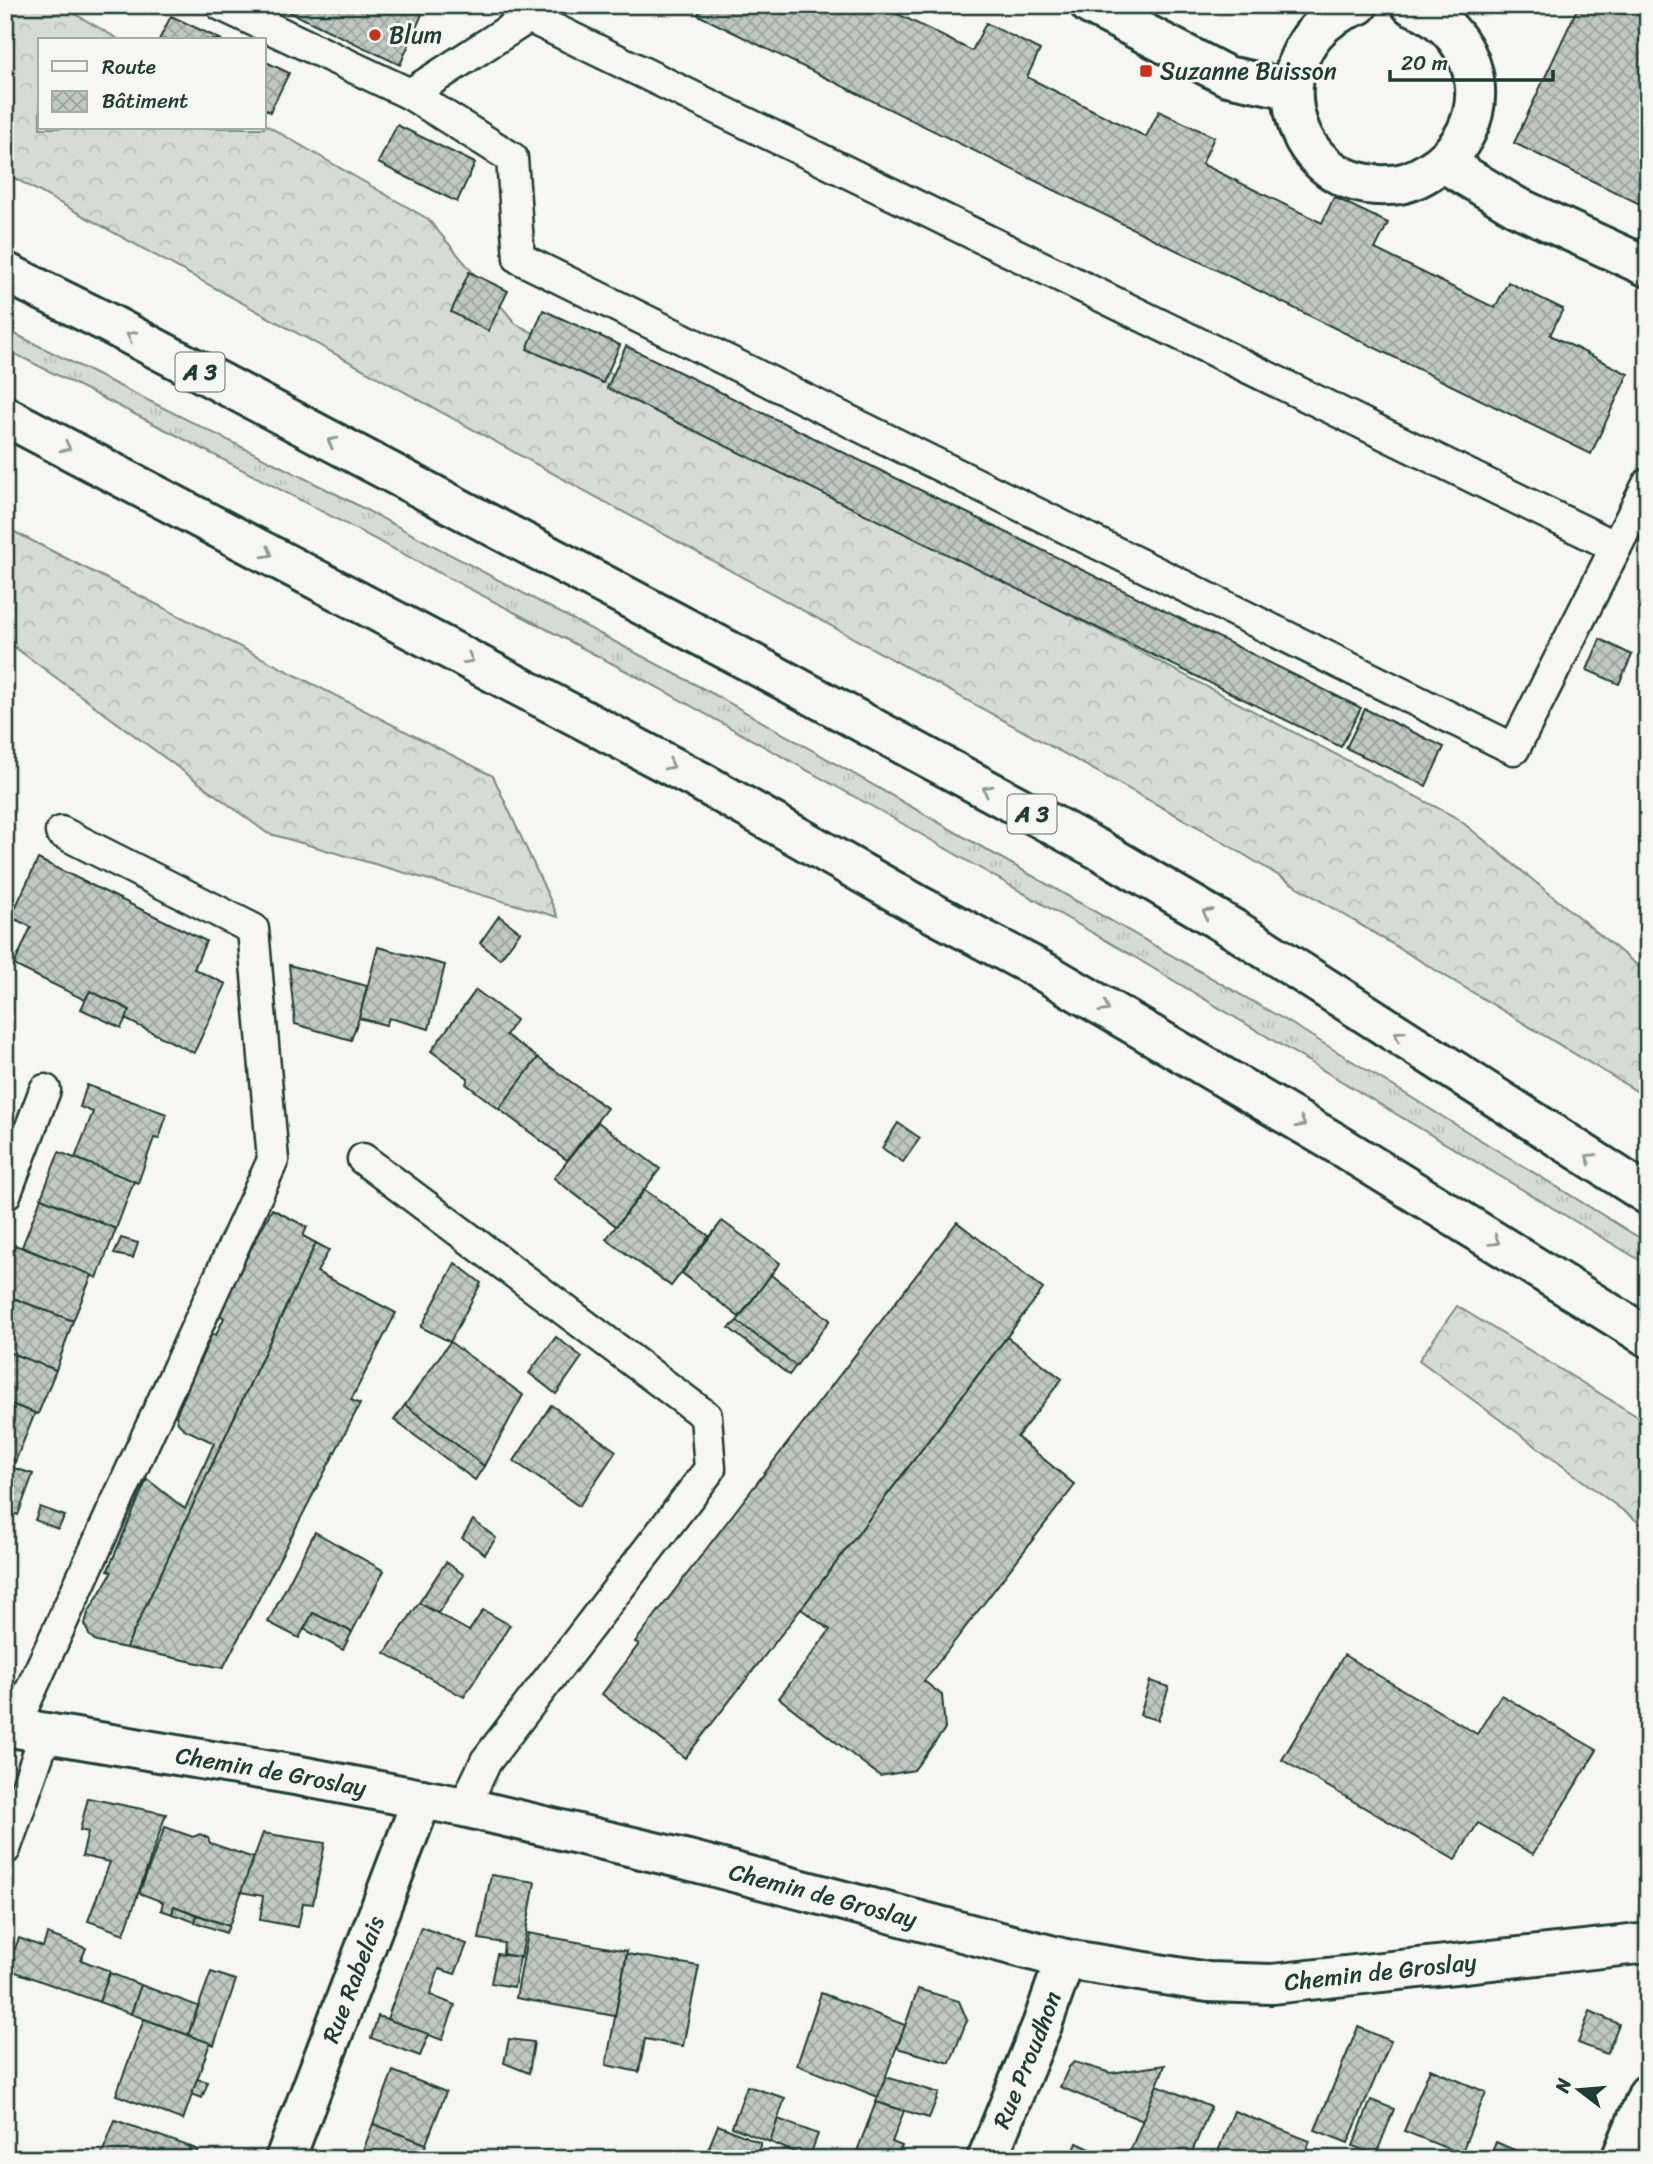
<svg xmlns="http://www.w3.org/2000/svg" width="1653" height="2164" font-family="Sriracha,sans-serif">
<defs>
<pattern id="grass-tufts" width="24" height="20" patternUnits="userSpaceOnUse" patternTransform="scale(1.75)"><rect width="24" height="20" fill="#d6dbd6"/><path d="M3 7l-1-3M5 7V3M7 7l1-3M15 17l-1-3M17 17v-4M19 17l1-3" fill="none" stroke="#b7bdb8"/></pattern>
<pattern id="forest-crowns" width="20" height="18" patternUnits="userSpaceOnUse" patternTransform="scale(1.75)"><rect width="20" height="18" fill="#d6dbd6"/><path d="M2 6a3 3 0 1 1 6 0M12 15a3 3 0 1 1 6 0" fill="none" stroke="#b7bdb8"/></pattern>
<pattern id="building-cross-hatch" width="8" height="8" patternUnits="userSpaceOnUse" patternTransform="scale(1.75)"><rect width="8" height="8" fill="#c1c8c3"/><path d="M0 0l8 8M0 8l8-8" fill="none" stroke="#9ca49f"/></pattern>
</defs>
<rect width="100%" height="100%" fill="#f6f6f2"/>
<filter id="ink" filterUnits="userSpaceOnUse"><feTurbulence type="fractalNoise" baseFrequency=".0143" numOctaves="2"/><feDisplacementMap in="SourceGraphic" scale="14" xChannelSelector="R" yChannelSelector="G"/><feConvolveMatrix kernelMatrix="1 2 1 2 8 2 1 2 1" color-interpolation-filters="sRGB"/></filter>
<g filter="url(#ink)">
<!-- grass -->
<path fill="url(#grass-tufts)" stroke="#7a8c85" stroke-width="2" d="M5,329L340,496L717,696L1292,1024L1648,1243V1265L1126,952L884,813L655,686L180,437L5,349Z"/>
<!-- forest -->
<g fill="url(#forest-crowns)" stroke="#7a8c85" stroke-width="2">
<path d="M5,5H59L120,40H40V128H264V124L428,219L516,324L1457,818L1648,974V1098L1198,827L5,173Z"/>
<path d="M5,527L493,776L558,917L267,833L5,640Z"/>
<path d="M1457,1306L1648,1423V1529L1419,1360Z"/>
</g>
<!-- building -->
<g fill="url(#building-cross-hatch)" stroke="#1f3d34" stroke-width="2">
<path d="M275,5H426L400,65Z"/>
<path d="M702,5H880L972,51L986,23L1040,50L1027,77L1146,137L1159,111L1214,137L1202,164L1322,223L1334,197L1388,223L1375,249L1495,308L1508,282L1563,309L1550,335L1628,374L1591,454L698,15Z"/>
<path d="M1579,5L1648,7V208L1514,143Z"/>
<path d="M171,16L222,40H159Z"/>
<path d="M264,61L289,73L270,112L264,109Z"/>
<path d="M397,125L475,163L457,202L378,163Z"/>
<path d="M469,272L508,291L488,331L451,312Z"/>
<path d="M543,310L620,345L603,383L527,349Z"/>
<path d="M626,346L955,507L1361,708L1341,747L607,388Z"/>
<path d="M1600,639L1632,655L1619,684L1587,670Z"/>
<path d="M1365,709L1444,747L1426,786L1346,748Z"/>
<path d="M38,859L206,941L194,969L226,984L194,1053L125,1019L130,1010L90,991L85,1000L14,965L31,927L11,917Z"/>
<path d="M499,916L520,932L500,959L480,943Z"/>
<path d="M378,947L445,965L429,1029L389,1018L386,1025L359,1018Z"/>
<path d="M289,965L367,986L359,1018L351,1040L295,1024Z"/>
<path d="M476,990L516,1020L506,1035L538,1058L499,1109L466,1084L468,1078L431,1051Z"/>
<path d="M90,991L130,1010L121,1028L81,1009Z"/>
<path d="M538,1058L607,1108L567,1160L499,1109Z"/>
<path d="M87,1085L167,1114L159,1139L154,1138L138,1183L75,1158L93,1112L80,1107Z"/>
<path d="M598,1122L660,1169L616,1226L554,1178Z"/>
<path d="M898,1123L920,1138L903,1162L882,1148Z"/>
<path d="M59,1152L134,1181L116,1229L41,1198Z"/>
<path d="M645,1190L709,1236L671,1286L606,1239Z"/>
<path d="M41,1198L116,1229L97,1278L22,1247Z"/>
<path d="M272,1209L307,1227L303,1236L316,1243L126,1648L97,1642L89,1635L85,1624L88,1613L112,1572L108,1570L147,1479L185,1509L214,1443L184,1429L178,1423L176,1415L212,1334L216,1335L224,1318L217,1313Z"/>
<path d="M722,1221L780,1263L739,1317L682,1273Z"/>
<path d="M957,1222L1043,1289L801,1609L685,1758L602,1694L639,1644L635,1642Z"/>
<path d="M121,1238L138,1243L133,1258L114,1254Z"/>
<path d="M316,1243L329,1250L317,1272L396,1313L351,1400L360,1404L223,1668L126,1648Z"/>
<path d="M15,1245L92,1275L73,1321L5,1295V1271Z"/>
<path d="M455,1263L481,1283L450,1342L421,1327Z"/>
<path d="M771,1275L830,1320L796,1366L737,1321Z"/>
<path d="M5,1295L73,1321L56,1370L5,1351Z"/>
<path d="M737,1321L796,1366L789,1375L729,1328Z"/>
<path d="M556,1337L582,1357L556,1394L529,1373Z"/>
<path d="M1007,1337L1062,1379L1017,1437L1075,1485L924,1681L942,1695L945,1729L914,1770L880,1776L779,1698L830,1630L801,1609Z"/>
<path d="M450,1342L523,1395L484,1466L405,1405Z"/>
<path d="M5,1351L56,1370L38,1414L5,1402Z"/>
<path d="M5,1402L35,1413L15,1462L5,1458Z"/>
<path d="M405,1405L484,1466L475,1480L394,1420Z"/>
<path d="M551,1405L616,1451L579,1506L514,1461Z"/>
<path d="M5,1458L15,1462L5,1489Z"/>
<path d="M14,1468L33,1474L18,1515L5,1510V1489Z"/>
<path d="M40,1507L65,1516L58,1529L35,1520Z"/>
<path d="M473,1520L496,1538L485,1554L462,1538Z"/>
<path d="M315,1532L384,1571L352,1632L313,1613L299,1638L268,1622Z"/>
<path d="M446,1562L464,1575L438,1613L419,1603Z"/>
<path d="M419,1603L469,1631L483,1610L510,1625L464,1697L385,1653Z"/>
<path d="M313,1613L352,1632L343,1650L304,1629Z"/>
<path d="M1344,1655L1477,1734L1501,1695L1597,1750L1533,1854L1478,1823L1455,1860L1282,1760Z"/>
<path d="M1150,1681L1169,1687L1158,1720L1140,1715Z"/>
<path d="M88,1798L166,1814L124,1934L88,1921L110,1862L82,1856L88,1832L80,1830Z"/>
<path d="M165,1827L193,1837L200,1834L208,1838L210,1843L254,1858L229,1926L174,1906L172,1914L161,1910L163,1902L139,1893Z"/>
<path d="M263,1833L325,1843L313,1904L303,1903L298,1927L260,1920L263,1896L241,1892Z"/>
<path d="M491,1875L535,1882L521,1958L503,1954L504,1943L479,1939Z"/>
<path d="M174,1906L197,1915L195,1922L172,1914Z"/>
<path d="M197,1915L229,1926L226,1933L195,1922Z"/>
<path d="M421,1927L467,1944L455,1974L439,1969L430,1995L455,2005L442,2040L387,2019Z"/>
<path d="M528,1933L627,1951L615,2016L516,1998Z"/>
<path d="M47,1934L86,1948L81,1960L110,1971L99,2002L7,1969L19,1938L43,1947Z"/>
<path d="M497,1954L520,1957L514,1987L491,1983Z"/>
<path d="M627,1954L699,1966L683,2046L645,2039L639,2072L606,2065Z"/>
<path d="M211,1972L236,1980L214,2045L188,2035Z"/>
<path d="M110,1973L141,1985L131,2014L99,2002Z"/>
<path d="M141,1985L198,2006L188,2035L131,2014Z"/>
<path d="M918,1989L959,2001L967,2020L950,2063L897,2048Z"/>
<path d="M821,1993L905,2025L878,2097L797,2065Z"/>
<path d="M1590,2011L1619,2024L1607,2054L1578,2043Z"/>
<path d="M378,2016L429,2034L420,2056L371,2038Z"/>
<path d="M144,2019L210,2043L183,2120L116,2095Z"/>
<path d="M1358,2027L1391,2041L1348,2143L1315,2130Z"/>
<path d="M509,2039L534,2042L529,2073L504,2063Z"/>
<path d="M1074,2062L1111,2073L1165,2065L1143,2121L1060,2087L1069,2067Z"/>
<path d="M1430,2069L1486,2092L1461,2154L1404,2131Z"/>
<path d="M393,2071L446,2092L426,2144L373,2124Z"/>
<path d="M886,2077L939,2093L929,2118L876,2102Z"/>
<path d="M197,2079L208,2082L202,2098L192,2094Z"/>
<path d="M1157,2085L1211,2107L1189,2159H1140L1129,2154Z"/>
<path d="M747,2086L785,2098L770,2142L732,2127Z"/>
<path d="M1371,2100L1394,2109L1376,2155L1353,2146Z"/>
<path d="M876,2102L904,2111L892,2142L902,2146L896,2159L887,2155L885,2159H854Z"/>
<path d="M1234,2111L1310,2141L1303,2159H1215Z"/>
<path d="M778,2119L818,2134L809,2158L770,2142Z"/>
<path d="M115,2120L191,2147L186,2159H100Z"/>
<path d="M373,2124L426,2144L421,2159H360Z"/>
<path d="M718,2125L761,2143L755,2159H704Z"/>
<path d="M1496,2142L1535,2159H1489Z"/>
<path d="M1077,2143L1112,2159H1070Z"/>
<path d="M191,2147L198,2150L194,2159H186Z"/>
<path d="M500,2152L519,2159H497Z"/>
</g>
<g fill="none" stroke-linecap="round" stroke-linejoin="round">
<!-- lane casing -->
<g stroke="#1f3d34" stroke-width="35">
<g id="lane">
<path d="M221,5L410,94L529,17L1616,547L1648,484"/>
<path d="M410,94L512,158L519,258L1514,749L1616,547"/>
<path d="M363,1159L706,1416L710,1469L486,1761L464,1807"/>
<path d="M5,1195L45,1090"/>
<path d="M14,1727L273,1160L253,929L61,832"/>
<path d="M5,1849L46,1732"/>
</g>
</g>
<!-- street casing -->
<g stroke="#1f3d34" stroke-width="44">
<g id="street">
<path d="M1090,5L1227,76L1291,89"/>
<path d="M1358,5C1254,40 1282,190 1388,185C1402,185 1417,179 1428,172C1499,130 1487,34 1411,5"/>
<path d="M1444,163L1515,206L1648,267"/>
<path id="s1" d="M285,2159L422,1799"/>
<path id="s2" d="M987,2159L1042,2025L1065,1959"/>
<path d="M1621,2159L1648,2094"/>
</g>
</g>
<!-- secondary casing -->
<g stroke="#1f3d34" stroke-width="44">
<g id="secondary">
<path id="s3" d="M5,1726L295,1775L464,1807L688,1860L1065,1959L1208,1982L1272,1984L1648,1943"/>
</g>
</g>
<!-- highway casing -->
<g stroke="#1f3d34" stroke-width="44">
<g id="highway">
<path d="M5,272L104,321L754,664L1103,852L1237,931L1648,1195"/>
<path d="M5,416L698,780L918,905L1046,973L1334,1142L1648,1337"/>
</g>
</g>
<!-- lane -->
<use href="#lane" stroke="#f6f6f2" stroke-width="30"/>
<!-- street -->
<use href="#street" stroke="#f6f6f2" stroke-width="38"/>
<!-- secondary -->
<use href="#secondary" stroke="#f6f6f2" stroke-width="38"/>
<!-- highway -->
<use href="#highway" stroke="#f6f6f2" stroke-width="38"/>
</g>
<!-- one-way arrows -->
<defs><path id="oneway-chevron" d="M-2-3.5L2.5 0L-2 3.5" fill="none" stroke-width="1.6" stroke-linecap="round" stroke-linejoin="round" transform="scale(1.75)"/></defs>
<g stroke="#8a9a93">
<use href="#oneway-chevron" transform="translate(131 336) rotate(-152)"/>
<use href="#oneway-chevron" transform="translate(332 442) rotate(-152)"/>
<use href="#oneway-chevron" transform="translate(66 447) rotate(28)"/>
<use href="#oneway-chevron" transform="translate(268 553) rotate(28)"/>
<use href="#oneway-chevron" transform="translate(469 659) rotate(28)"/>
<use href="#oneway-chevron" transform="translate(670 765) rotate(28)"/>
<use href="#oneway-chevron" transform="translate(987 790) rotate(-152)"/>
<use href="#oneway-chevron" transform="translate(1207 913) rotate(-149)"/>
<use href="#oneway-chevron" transform="translate(1105 1008) rotate(30)"/>
<use href="#oneway-chevron" transform="translate(1399 1035) rotate(-147)"/>
<use href="#oneway-chevron" transform="translate(1301 1123) rotate(30)"/>
<use href="#oneway-chevron" transform="translate(1590 1158) rotate(-147)"/>
<use href="#oneway-chevron" transform="translate(1495 1241) rotate(32)"/>
</g>
</g>
<!-- markers -->
<g fill="#c8321e" stroke="#f6f6f2" stroke-width="2.5">
<circle cx="375" cy="35" r="7"/>
<rect x="1139" y="64" width="14" height="14" rx="3.5"/>
</g>
<g text-anchor="middle" dominant-baseline="central" stroke-width="6" stroke-linejoin="round" paint-order="stroke">
<!-- shield labels -->
<g fill="#f6f6f2" stroke="#60746d" stroke-width="2">
<rect x="175.5" y="352.5" width="49" height="39" rx="5"/>
<rect x="1007.5" y="794.5" width="49" height="39" rx="5"/>
</g>
<g font-size="23" font-weight="bold" fill="#1f3d34">
<text x="200" y="372">A 3</text>
<text x="1032" y="814">A 3</text>
</g>
<!-- poi labels -->
<g font-size="24" fill="#1f3d34" stroke="#f6f6f2" text-anchor="start">
<text x="389" y="35">Blum</text>
<text x="1160" y="71">Suzanne Buisson</text>
</g>
<!-- street labels -->
<g font-size="24" fill="#1f3d34" stroke="#f6f6f2">
<text stroke="none"><textPath href="#s3" startOffset="270">Chemin de Groslay</textPath></text>
<text stroke="none"><textPath href="#s3" startOffset="836">Chemin de Groslay</textPath></text>
<text stroke="none"><textPath href="#s3" startOffset="1404">Chemin de Groslay</textPath></text>
<text stroke="none"><textPath href="#s1" startOffset="192">Rue Rabelais</textPath></text>
<text stroke="none"><textPath href="#s2" startOffset="107">Rue Proudhon</textPath></text>
</g>
</g>
<!-- margin -->
<rect width="1653" height="2164" fill="none" stroke="#f6f6f2" stroke-width="28"/>
<rect x="14" y="14" width="1625" height="2136" fill="none" stroke="#1f3d34" stroke-width="2.5" filter="url(#ink)"/>
<!-- legend -->
<rect x="38" y="38" width="228" height="91" fill="#f6f6f2" stroke="#a0aca6" stroke-width="2"/>
<rect x="52" y="61" width="35" height="10" fill="#f6f6f2" stroke="#a0aca6" stroke-width="2"/>
<text x="102" y="74" font-size="21" fill="#1f3d34">Route</text>
<rect x="52" y="91" width="35" height="21" fill="url(#building-cross-hatch)" stroke="#a0aca6" stroke-width="2"/>
<text x="102" y="108" font-size="21" fill="#1f3d34">Bâtiment</text>
<!-- north arrow -->
<g transform="translate(1579 2090) rotate(286)" stroke="#f6f6f2" stroke-width="5" paint-order="stroke">
<path d="M0-5L12 26L0 18L-12 26Z" fill="#1f3d34"/>
<text y="-10" font-size="19" font-weight="bold" text-anchor="middle" fill="#1f3d34">N</text>
</g>
<!-- scale -->
<path d="M1390 70v10h163v-10" fill="none" stroke="#1f3d34" stroke-width="3.5"/>
<text x="1401" y="70" font-size="21" fill="#1f3d34" stroke="#f6f6f2" stroke-width="5" paint-order="stroke">20 m</text>
</svg>
